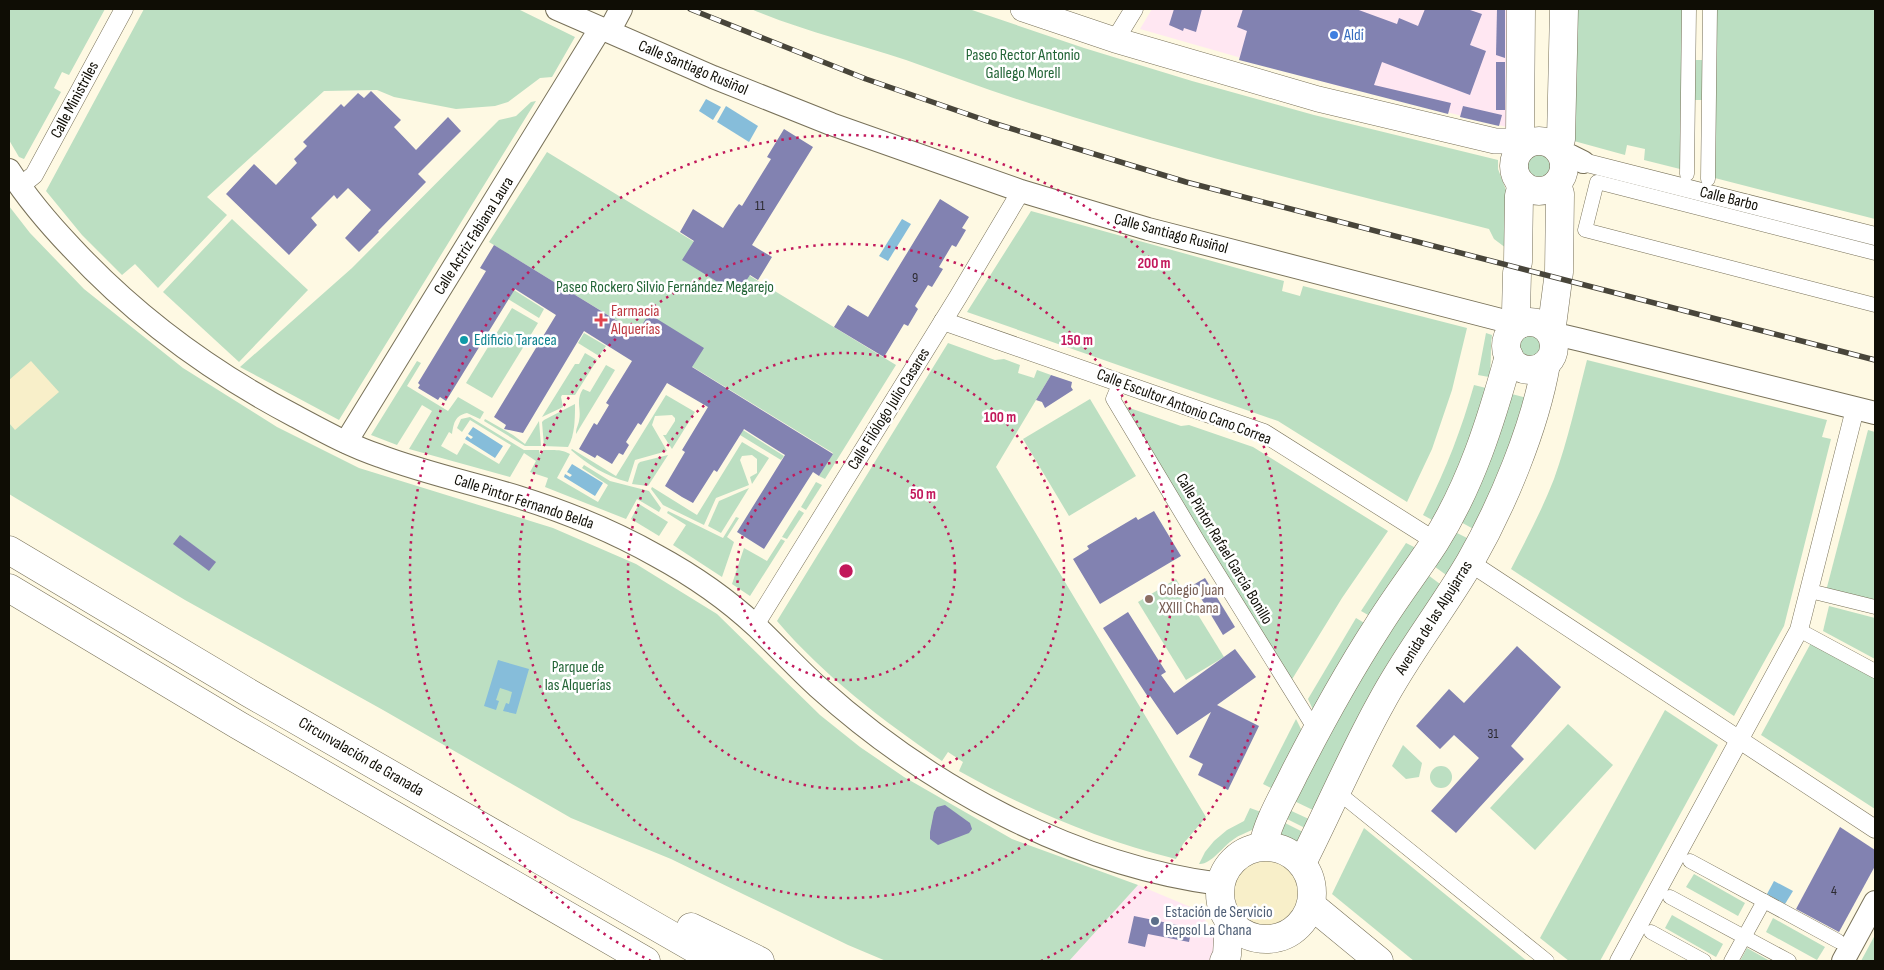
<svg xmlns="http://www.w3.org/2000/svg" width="1884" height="970" font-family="'Sofia Sans Condensed',sans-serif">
<rect width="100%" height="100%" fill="#fef9e3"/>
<!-- commercial -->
<g fill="#ffe7f2">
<path d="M1152,9H1508L1507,127L1365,92L1348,79L1346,88L1140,29Z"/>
<path d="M1138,885L1200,911L1215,937L1218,947L1209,961H1069Z"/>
</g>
<!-- green -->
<g fill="#bcdfc2">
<path d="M9,9H105L69,75L62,72L54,88L61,92L24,159L19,157L9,140Z"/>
<path d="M144,9H518L575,37L552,77L540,78L508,102L495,106L456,109L394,97L377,90L324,91L207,197L227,215L158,288L135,264L122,275L82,235L46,191Z"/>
<path d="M751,9H969L1084,48L1192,81L1314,115L1498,160V169L1506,190V248L1494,239L1489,229C1340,191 1191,155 1045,108C998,94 952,76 906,60C855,43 800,30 751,9Z"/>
<path d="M1576,9H1687L1684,170L1644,160L1645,149L1627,145L1625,155L1574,141Z"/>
<path d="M1713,9H1875V219L1711,177Z"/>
<path d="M1691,60H1707V100H1690Z"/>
<path d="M536,101L339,420L240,367L352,268L499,120L516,116L531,102Z"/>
<path d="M547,152L896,365L825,479L819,476L833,453L489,242Z"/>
<circle cx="1539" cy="166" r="11"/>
<path d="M9,206L30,233L84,289L183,368L277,427L359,468L553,528L636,564L717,614L820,715L860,747L904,777L1012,839L1138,885L1069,961H886L848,945L671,859L571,818L383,710L185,600L9,494Z"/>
<path d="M1031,211L1284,281L1282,291L1300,296L1303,286L1467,328L1452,390L1432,449L1407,502L1278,421L967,312Z"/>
<path d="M232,219L308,290L239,362L163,292Z"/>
<path d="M514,290L544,309L539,318L508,299Z"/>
<path d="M512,308L538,323L492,398L466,383Z"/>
<path d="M584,333L606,346L599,356L578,343Z"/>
<path d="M1486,333L1492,335C1490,349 1492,363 1489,377L1478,375Z"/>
<circle cx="1530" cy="345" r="11"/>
<path d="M948,343L995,360L1004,359L1020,365L1018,373L1034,378L1037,370L1051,375L996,467L1206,817L1183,844L1176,859C1099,840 1028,810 959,771L963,762L948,752L942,761C882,720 824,676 777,621Z"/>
<path d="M585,353L597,360L575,395H562L561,397L563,407L542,417L575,364H579Z"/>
<path d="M1587,360L1827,420L1822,437L1831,439L1784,626L1734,716L1511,569C1526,540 1542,510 1554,479C1568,440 1577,399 1587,360Z"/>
<path d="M417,361L421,363L407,386L448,411L458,397L484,412L480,419L467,413C455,416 454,422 452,434L449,432L441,446L457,455L464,443L499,464L511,445L470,420L462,432L457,428L461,419L470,417L524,450H539L540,455L543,450C554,450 562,449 570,454L557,478L598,502L608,485L582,468L584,465L610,481L649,491L661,508L659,512L637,499L626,519L545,487L548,478L530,472L536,461L524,453L510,477L409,449L432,411L422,405L397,445L371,435Z"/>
<path d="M606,365L615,370L576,434C576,428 578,426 579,421C582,409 575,401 583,389L590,392Z"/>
<path d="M1474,385L1486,388L1475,428L1457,475L1434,521L1423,515C1445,472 1461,431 1474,385Z"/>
<path d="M1508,393L1527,398L1477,531L1459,521Z"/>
<path d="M666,395L695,412L672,449L663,435H666L675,421V418L672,415L655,416L652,425L667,451L635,460L628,482C607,477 587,464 571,450L572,449L616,476Z"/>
<path d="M1090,399L1136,476L1069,516L1023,439Z"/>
<path d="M575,404C575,418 575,435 568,447L544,446L542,422L544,420Z"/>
<path d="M1124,406L1181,426L1189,425L1253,447L1388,531L1342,598L1291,681Z"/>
<path d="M485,419L513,435L525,444L539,421L541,446H525L484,421Z"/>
<path d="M743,430L784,456L781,460L740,435Z"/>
<path d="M1868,430L1875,432V604L1826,591Z"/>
<path d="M742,442L769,458L752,484L750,477L757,473V459L752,455L742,456L740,460L749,485L716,498L704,525L663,505L651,489L652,487L697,515Z"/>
<path d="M668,455L648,486L632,484L638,464L640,462Z"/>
<path d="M816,482L822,485L806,510L801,507Z"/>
<path d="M749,488L721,533L708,526L719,501Z"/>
<path d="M639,504L668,522L659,536L631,519Z"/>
<path d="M799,510L804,513L787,539L782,537Z"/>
<path d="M668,511L723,538L736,517L739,518L727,537L734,542L722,577L673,545L686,525L667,513Z"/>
<path d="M1453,531L1471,540L1449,577L1431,564Z"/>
<path d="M781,539L785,541L750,596L732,584L744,548L767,561Z"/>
<path d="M1406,543L1416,548L1370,616L1361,611Z"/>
<path d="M1424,572L1444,587L1315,811L1290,799Z"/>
<path d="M1176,579L1224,657L1186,680L1138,602Z"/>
<path d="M1829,606L1875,618V659L1823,631Z"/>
<path d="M1356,618L1366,624L1314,712L1308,699Z"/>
<path d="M1812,641L1875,675V809L1761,735Z"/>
<path d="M1665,710L1718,745L1600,961H1569L1540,938Z"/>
<path d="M1296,719L1302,731L1273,789L1263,784Z"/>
<path d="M1568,724L1613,765L1535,850L1490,808Z"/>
<path d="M1403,745L1422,763L1419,777L1406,779L1392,766Z"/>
<circle cx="1441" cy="777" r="11"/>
<path d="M1250,808L1261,812L1252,830C1246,833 1239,835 1234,839C1223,846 1211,865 1199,864L1205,852L1214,841L1227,830L1244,821Z"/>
<path d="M1285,808L1311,820L1307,829L1281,816Z"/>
<path d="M1279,820L1305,833L1298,846L1273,833Z"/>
<path d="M1364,828L1527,961H1414L1332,894Z"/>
<path d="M1694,874L1745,903L1738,916L1686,887Z"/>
<path d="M1672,915L1723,944L1716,957L1665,928Z"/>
<path d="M1773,918L1825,947L1817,960L1766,932Z"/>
<path d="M1875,935V961H1861Z"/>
<path d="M1747,948L1770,961H1740Z"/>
</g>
<!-- sand -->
<g fill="#f8efc9">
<path d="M31,361L59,392L15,430L9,423V380Z"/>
<circle cx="1266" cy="892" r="33"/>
</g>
<!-- water -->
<g fill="#86bdda">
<path d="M706,99L721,107L713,120L699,111Z"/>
<path d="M726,106L758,126L749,142L717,122Z"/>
<path d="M902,219L911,224L888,261L879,256Z"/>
<path d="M473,427L503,446L495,458L465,439L467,436L471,439L473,437L468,434Z"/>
<path d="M572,464L603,483L595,496L564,477L565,474L570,477L572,475L567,472Z"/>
<path d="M498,660L529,669L516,714L503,711L506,703L509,704L512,692L500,688L496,700L499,701L496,710L484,706Z"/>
<path d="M1774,881L1793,891L1785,904L1767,894Z"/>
</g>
<!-- building -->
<g fill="#8282b1">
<path d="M1174,9H1202L1196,32L1184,28L1183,31L1169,25Z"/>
<path d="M1243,9H1356L1397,24L1399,18L1418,26L1425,9H1467L1482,14L1470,45L1486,51L1470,95L1382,62L1374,85L1451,103L1448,114L1239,60L1247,31L1237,27Z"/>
<path d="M1497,9H1505V58L1496,55Z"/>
<rect x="1496" y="62" width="9" height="48"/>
<path d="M371,91L401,120L394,127L416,150L448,117L461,131L418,174L426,182L378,231L379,232L359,252L345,238L371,210L348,188L337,199L334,195L311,218L317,225L289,255L226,194L254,164L276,185L297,163L294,159L307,146L303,142L341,104L344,107L358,93L364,98Z"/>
<path d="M1463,106L1502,115L1499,126L1460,117Z"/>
<path d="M784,129L813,147L752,245L772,257L758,280L750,275L737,294L682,260L694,241L680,232L693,209L723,228L735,209L739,204L742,206L771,159L767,157Z"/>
<path d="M940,199L969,217L962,228L966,230L956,247L952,245L939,267L943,269L932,287L928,285L915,306L918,309L908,326L904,324L884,357L834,327L848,305L868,317Z"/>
<path d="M494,245L637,333L649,314L704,348L692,367L833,454L819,476L813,472L764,549L737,532L785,455L744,429L717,472L714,470L693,503L682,497L665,486L685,452L682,450L708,407L667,383L641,425L638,423L626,442L629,445L623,455L619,453L612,464L597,455L595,458L579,449L594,423L597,425L609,405L606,403L632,361L584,331L523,433L504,429L506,425L494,417L556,315L515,289L446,401L440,397L438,400L418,388L420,385L418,383L486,271L480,268Z"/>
<path d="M1051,375L1072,382L1071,387L1073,390L1045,408L1042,402L1036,400Z"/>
<path d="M1154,511L1181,556L1100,604L1073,559L1089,549L1087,546L1136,517L1138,520Z"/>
<path d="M180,535L216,562L209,571L173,544Z"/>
<path d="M1205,578L1235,627L1223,635L1193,585Z"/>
<path d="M1128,612L1166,672L1161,675L1174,693L1235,649L1256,677L1217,705L1259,726L1228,790L1198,775L1203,764L1189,757L1211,712L1177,735L1150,696L1148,697L1103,628Z"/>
<path d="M1517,646L1561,687L1511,746L1524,759L1456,833L1431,811L1479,758L1454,735L1440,749L1416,726L1449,689L1464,703Z"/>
<path d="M945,805L970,823L972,829L969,833L938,845L930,839V832L934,812L937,807Z"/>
<path d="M1840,827L1875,850V866L1839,932L1796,909Z"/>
<path d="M1134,916L1192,928L1189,942L1148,934L1145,947L1128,943Z"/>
</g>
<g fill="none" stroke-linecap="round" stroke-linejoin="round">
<!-- pedestrian casing -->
<g stroke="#787159" stroke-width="15">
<g id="pedestrian">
<path d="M1687,174L1689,9"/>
<path d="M1708,179L1710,9"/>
<path d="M1875,253L1597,182L1585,230L1875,305"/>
<path d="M1120,382L1113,399L1198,541L1316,731"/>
<path d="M1810,591L1875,607"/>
<path d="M1799,630L1875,671"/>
<path d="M1336,793L1345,798L1547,961"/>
<path d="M1690,861L1838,941"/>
<path d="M1670,897L1789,961"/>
<path d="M1651,932L1704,961"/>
<path d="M1731,961L1764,901"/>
</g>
</g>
<!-- minor casing -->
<g stroke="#787159" stroke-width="19">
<g id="minor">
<path d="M1115,40L1134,9"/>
<path d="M1583,162L1875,236"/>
<path d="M19,187L34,175L124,9"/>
<path d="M943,321L1264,433L1435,541"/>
<path d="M1469,562L1875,829"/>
<path d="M755,625L958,297L1021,191"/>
<path d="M1619,961L1799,630L1855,409"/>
</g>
</g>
<!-- tertiary casing -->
<g stroke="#787159" stroke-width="24">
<g id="tertiary">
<path d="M557,9L713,77L831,124L1021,191L1148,229L1505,321L1515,327"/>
<path d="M613,24L621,9"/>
<path d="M1562,154L1571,156L1583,162"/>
<path d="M9,170C27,198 49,224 72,248C137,318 211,372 295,416C323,431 350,446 380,456C425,473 472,483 518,497C566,512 613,531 657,556C692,575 728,600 757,627C778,647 797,668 818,687C928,786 1072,865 1220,884"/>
<path d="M1554,340L1564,336L1581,340L1875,413"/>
<path d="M346,442L600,29"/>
<path d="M1843,961L1875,902"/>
</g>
</g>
<!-- secondary casing -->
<g stroke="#787159" stroke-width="26">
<path id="secondary" d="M1023,9L1115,40L1318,99L1495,141H1510L1522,147"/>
</g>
<!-- primary casing -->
<g stroke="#787159" stroke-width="29">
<g id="primary">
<path d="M1521,9L1520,136L1525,145"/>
<circle cx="1539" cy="166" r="25"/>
<path d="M1558,149L1561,139L1564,9"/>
<path d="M1518,262L1519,196L1522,184"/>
<path d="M1517,273L1516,312L1520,324"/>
<circle cx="1530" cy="346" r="24"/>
<path d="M1551,333L1559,272L1560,194L1557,184"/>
<path d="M1263,846C1268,821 1283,797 1294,774C1320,723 1347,674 1378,626C1396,597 1417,570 1435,542C1471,485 1491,421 1509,356"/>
<circle cx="1266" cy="893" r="46"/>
<path d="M1302,863C1329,810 1352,755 1381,703C1407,654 1442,610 1470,562C1502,506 1535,428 1546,364"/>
<path d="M1311,905L1379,961"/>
<path d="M1224,961L1227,955L1229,920"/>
</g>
</g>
<!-- motorway casing -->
<g stroke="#787159" stroke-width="29">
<g id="motorway">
<path d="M9,550L249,693L716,961"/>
<path d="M9,588L238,725L646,961"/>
<path d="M691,927L760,961"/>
</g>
</g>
<!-- pedestrian -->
<use href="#pedestrian" stroke="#fff" stroke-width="14"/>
<!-- minor -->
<use href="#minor" stroke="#fff" stroke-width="18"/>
<!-- tertiary -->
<use href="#tertiary" stroke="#fff" stroke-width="22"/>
<!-- secondary -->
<use href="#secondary" stroke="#fff" stroke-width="25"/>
<!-- primary -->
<use href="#primary" stroke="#fff" stroke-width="28"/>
<!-- motorway -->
<use href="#motorway" stroke="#fff" stroke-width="28"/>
<!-- rail casing -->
<g stroke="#48453a" stroke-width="5.5">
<path id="rail" d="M690,9L866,79L993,123L1186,182L1875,360"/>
</g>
<!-- rail -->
<use href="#rail" stroke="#fff" stroke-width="4" stroke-dasharray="11" stroke-linecap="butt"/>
</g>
<!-- distance rings -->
<g fill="none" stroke="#c2185b" stroke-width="2.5" stroke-dasharray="2.5 5">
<circle cx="846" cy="571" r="109"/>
<circle cx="846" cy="571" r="218"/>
<circle cx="846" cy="571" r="327"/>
<path d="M651 961A436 436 0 1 1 1041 961"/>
</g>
<!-- markers -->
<circle fill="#3f7fe0" stroke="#fff" stroke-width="2" cx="1334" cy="35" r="5"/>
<path fill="#e0444e" stroke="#fff" stroke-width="2" d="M598.5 312.5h5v5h5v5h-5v5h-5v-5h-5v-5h5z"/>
<circle fill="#0f9aa8" stroke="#fff" stroke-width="2" cx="464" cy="340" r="5"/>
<circle fill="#8d6e63" stroke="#fff" stroke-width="2" cx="1149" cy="599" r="5"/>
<circle fill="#5c6f8a" stroke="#fff" stroke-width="2" cx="1155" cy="921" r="5"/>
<g text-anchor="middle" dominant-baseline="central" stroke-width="5" stroke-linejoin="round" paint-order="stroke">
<!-- number labels -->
<g font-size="14" fill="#2c2a30">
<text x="760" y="205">11</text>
<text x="915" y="277">9</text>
<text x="1493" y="733">31</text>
<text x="1834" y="890">4</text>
</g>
<!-- shop labels -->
<g font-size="16" fill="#366cbe" stroke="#fff" text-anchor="start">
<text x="1344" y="35">Aldi</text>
</g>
<!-- park labels -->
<g font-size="16" fill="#236537" stroke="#fff">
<text x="1023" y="55">Paseo Rector Antonio<tspan x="1023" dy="18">Gallego Morell</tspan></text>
<text x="665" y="287">Paseo Rockero Silvio Fernández Megarejo</text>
<text x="578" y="667">Parque de<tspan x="578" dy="18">las Alquerías</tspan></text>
</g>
<!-- street labels -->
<g font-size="16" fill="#0f0d05" stroke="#fff">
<text transform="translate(693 68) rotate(23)">Calle Santiago Rusiñol</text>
<text transform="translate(75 100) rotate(-62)">Calle Ministriles</text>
<text transform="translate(1729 199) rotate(14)">Calle Barbo</text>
<text transform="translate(1171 234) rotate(15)">Calle Santiago Rusiñol</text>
<text transform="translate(474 236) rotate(-58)">Calle Actriz Fabiana Laura</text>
<text transform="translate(1184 407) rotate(21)">Calle Escultor Antonio Cano Correa</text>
<text transform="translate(889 409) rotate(-58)">Calle Filólogo Julio Casares</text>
<text transform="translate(524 502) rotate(18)">Calle Pintor Fernando Belda</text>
<text transform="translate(1224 549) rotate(59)">Calle Pintor Rafael García Bonillo</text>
<text transform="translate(1434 618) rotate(-58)">Avenida de las Alpujarras</text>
<text transform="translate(361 757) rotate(30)">Circunvalación de Granada</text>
</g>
<!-- health labels -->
<g font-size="16" fill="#be3a42" stroke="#fff" text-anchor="start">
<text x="611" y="311">Farmacia<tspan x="611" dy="18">Alquerías</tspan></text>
</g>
<!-- culture labels -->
<g font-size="16" fill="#0d838f" stroke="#fff" text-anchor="start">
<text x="474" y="340">Edificio Taracea</text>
</g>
<!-- education labels -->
<g font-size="16" fill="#785e54" stroke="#fff" text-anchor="start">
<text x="1159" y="590">Colegio Juan<tspan x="1159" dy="18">XXIII Chana</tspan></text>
</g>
<!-- service labels -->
<g font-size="16" fill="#4e5e75" stroke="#fff" text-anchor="start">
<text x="1165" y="912">Estación de Servicio<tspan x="1165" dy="18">Repsol La Chana</tspan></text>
</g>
</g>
<circle cx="846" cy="571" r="8" fill="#c2185b" stroke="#fff" stroke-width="2.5"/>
<g font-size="15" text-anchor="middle" font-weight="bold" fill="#c2185b" stroke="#fff" stroke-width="5" stroke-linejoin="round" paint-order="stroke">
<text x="1154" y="268">200 m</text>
<text x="1077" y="345">150 m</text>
<text x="1000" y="422">100 m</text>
<text x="923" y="499">50 m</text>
</g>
<!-- border -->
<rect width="1884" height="970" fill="none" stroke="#0f0d05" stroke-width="20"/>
</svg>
